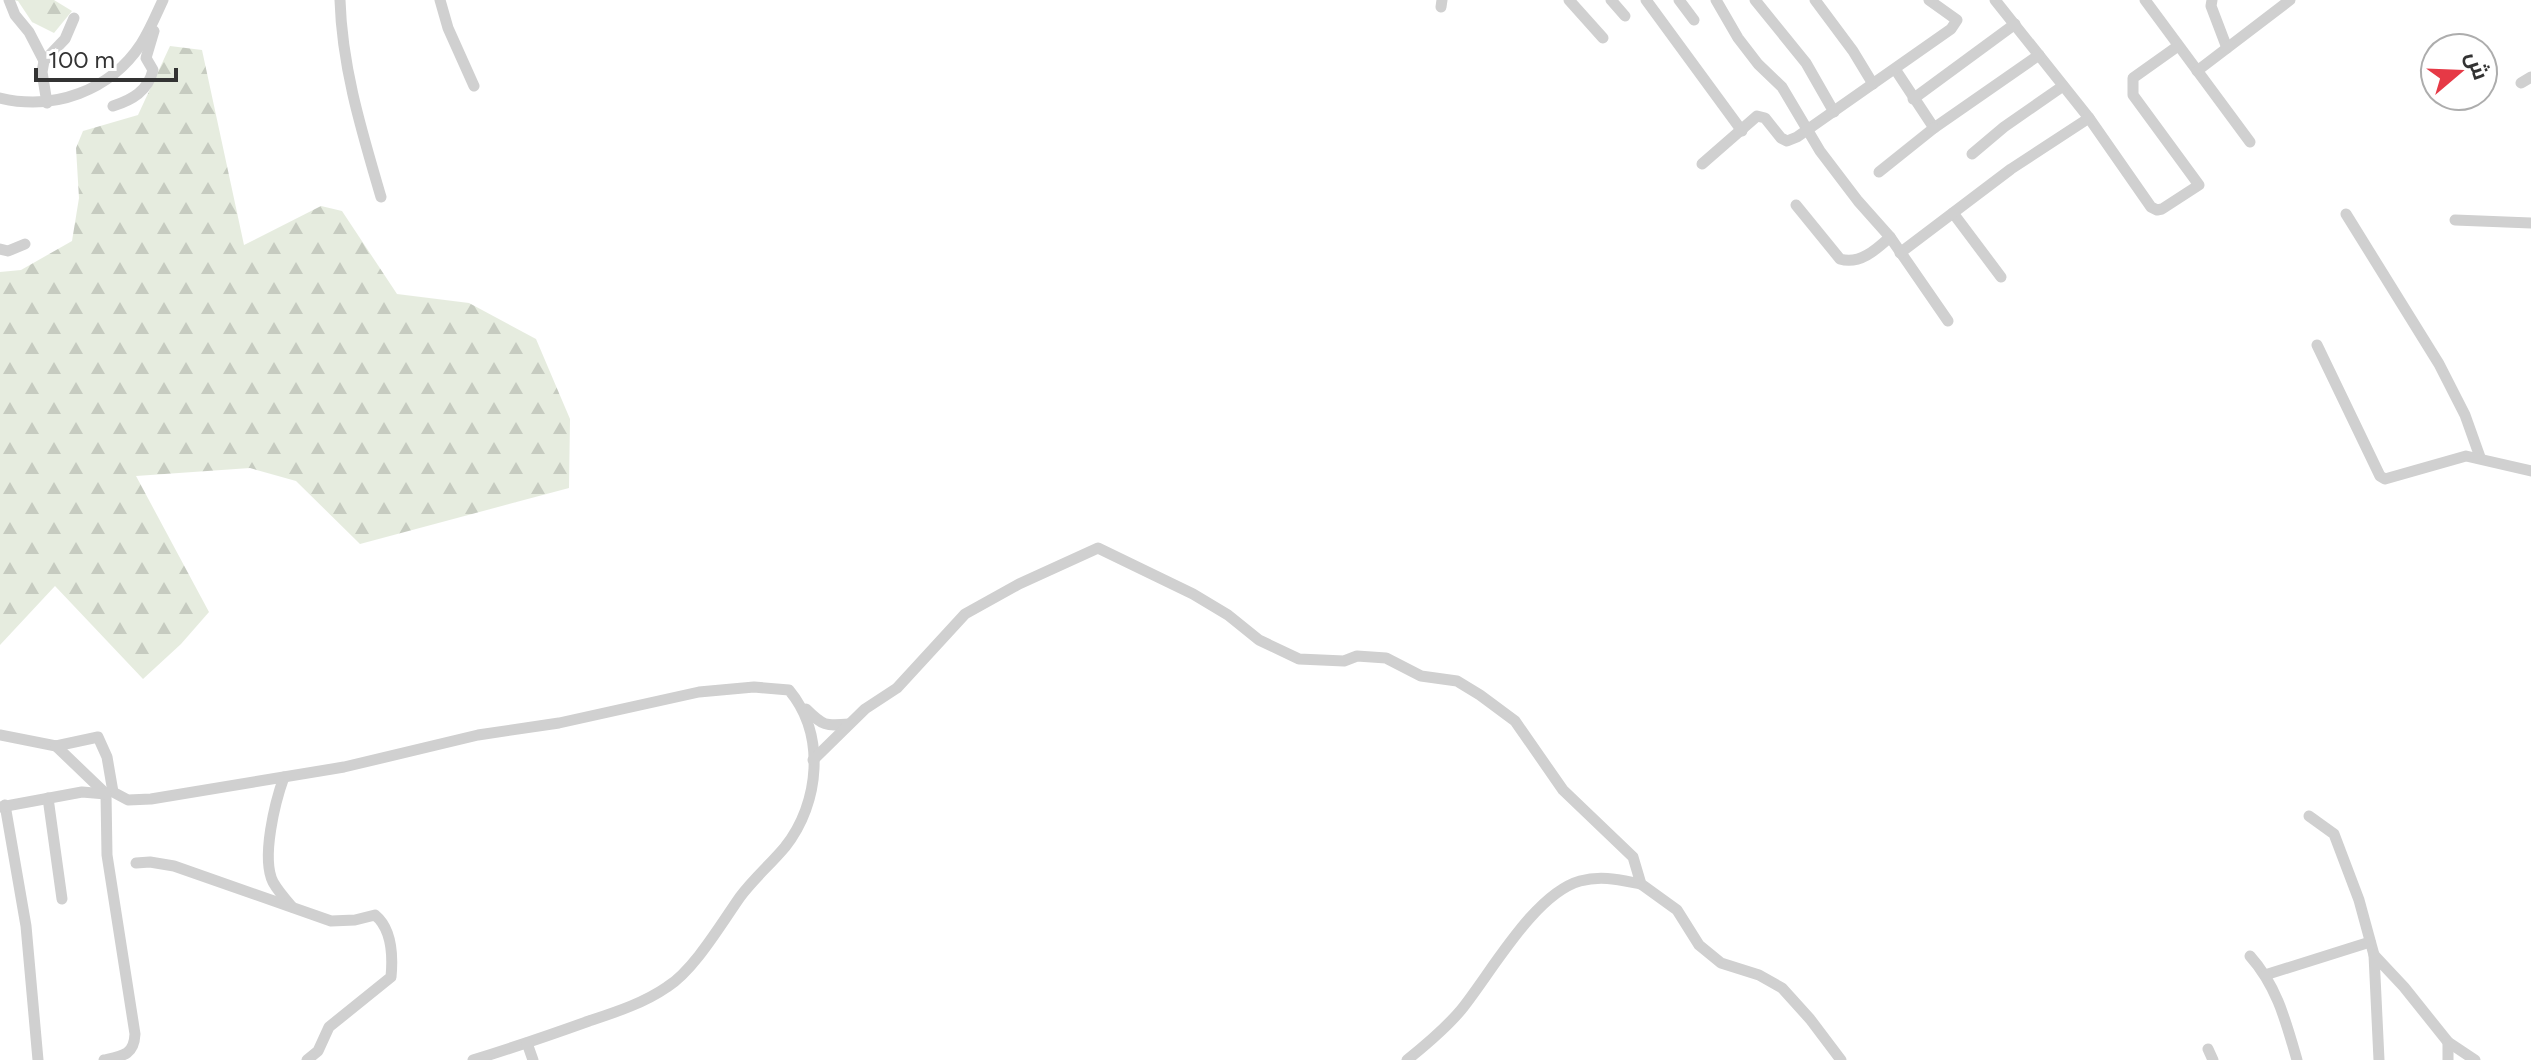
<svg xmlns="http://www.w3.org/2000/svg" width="2531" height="1060" font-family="Figtree,Cairo,sans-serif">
<defs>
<pattern id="forest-firs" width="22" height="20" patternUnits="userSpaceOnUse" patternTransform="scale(2)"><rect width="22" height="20" fill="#e6ecdf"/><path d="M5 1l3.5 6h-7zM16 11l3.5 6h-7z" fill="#c6cbc0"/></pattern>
</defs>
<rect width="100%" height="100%" fill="#fff"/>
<!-- forest -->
<g fill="url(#forest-firs)">
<path d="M13,0H54L72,11L54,33L32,22L18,1Z"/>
<path d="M170,46L202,50L244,245L321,206L342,211L397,294L469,303L536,339L570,419L569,488L360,544L296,481L250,468L136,476L209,612L181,644L143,679L55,586L0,645V272L21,270L72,241L79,198L76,148L83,131L138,115Z"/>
</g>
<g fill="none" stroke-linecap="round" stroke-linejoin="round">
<!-- minor -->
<g stroke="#d0d0d0" stroke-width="11">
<path d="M9,0L15,15L29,32L44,61"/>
<path d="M340,0C342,68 362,132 381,197"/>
<path d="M440,0L448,28L474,86"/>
<path d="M1569,0L1603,38"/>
<path d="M1611,0L1625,16"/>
<path d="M1646,0L1742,131"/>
<path d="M1679,0L1694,20"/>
<path d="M1716,0L1738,38L1758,64L1782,87L1820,151L1858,201L1890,237L1948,321"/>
<path d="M1755,0L1806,63L1834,112"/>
<path d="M1815,0L1853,51L1873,84"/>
<path d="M1995,0L2089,118L2151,207L2157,210L2162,209L2199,185L2133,95V78L2178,46"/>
<path d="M2145,0L2250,142"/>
<path d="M2212,0L2211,6L2227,48"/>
<path d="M1441,7L1442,0"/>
<path d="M1895,69L1934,128L2039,55"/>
<path d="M2197,71L2290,0"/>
<path d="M2521,83L2531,77"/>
<path d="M0,98C54,111 110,91 141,44C150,30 156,15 163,0"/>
<path d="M1913,99L2015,24"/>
<path d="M47,103L42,72L44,61L65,39L74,18"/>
<path d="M113,106C132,100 148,91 153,70L146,58L154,31"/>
<path d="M1972,154L2004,127L2063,86"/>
<path d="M1702,164L1757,116L1765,118L1781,138L1787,141L1797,137L1951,29L1957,20L1929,0"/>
<path d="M1879,172L1934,128"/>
<path d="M1796,205L1840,259C1859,265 1876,250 1890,237"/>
<path d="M1953,213L2001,277"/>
<path d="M2346,214L2439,364L2465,415L2480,457"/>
<path d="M2455,220L2531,223"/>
<path d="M0,249L8,251L25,244"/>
<path d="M1900,253L2011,169L2089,118"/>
<path d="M2317,345L2380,476L2385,479L2466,456L2531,471"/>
<path d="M806,709C823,726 825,726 849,724"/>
<path d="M0,735L56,746L98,737L107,757L113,792L128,800L151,799L344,767L478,735L559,723L699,692L754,687L789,690C826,734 820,803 785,847C770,865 753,879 740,897C721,924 694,970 667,987C644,1003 616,1012 589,1021C550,1035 512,1048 473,1060"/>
<path d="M56,746L106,794L107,855L135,1034C134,1055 123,1056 104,1060"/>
<path d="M813,760L865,709L897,688L965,614L1019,584L1098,548L1193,594L1228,615L1259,640L1299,659L1344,661L1357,656L1386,658L1421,676L1457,681L1480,695L1515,721L1563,790L1633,857L1641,884L1677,910L1699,945L1721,963L1759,975L1782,988L1810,1019L1841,1060"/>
<path d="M284,777C275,802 261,858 273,882C278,891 286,900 292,907"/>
<path d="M48,798L62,899"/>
<path d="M5,805L26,926L38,1060"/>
<path d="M1,807L82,792L106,794"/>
<path d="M2309,816L2334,834L2359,900L2374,955"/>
<path d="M136,863L150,862L174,866L331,921L355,920L375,915C392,929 393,956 391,977L329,1027L318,1051L307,1060"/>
<path d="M2250,956C2277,986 2286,1022 2297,1060"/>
<path d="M2265,975L2370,942"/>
<path d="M527,1043L533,1060"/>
<path d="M2208,1049L2213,1060"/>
<path d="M1407,1060C1427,1044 1445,1029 1461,1010C1491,973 1534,894 1580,881C1602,875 1620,880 1641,884"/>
<path d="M2379,1060L2374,955L2404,987L2448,1042L2475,1060"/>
<path d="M2448,1060V1042"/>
</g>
</g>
<!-- north arrow -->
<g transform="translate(2459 72) rotate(71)"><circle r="38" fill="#ffffff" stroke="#adadad" stroke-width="2"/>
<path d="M0-6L14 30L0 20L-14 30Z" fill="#e63946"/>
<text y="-12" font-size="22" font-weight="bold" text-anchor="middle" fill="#333333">ش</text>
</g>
<!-- scale -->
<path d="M36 68v12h140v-12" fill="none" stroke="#333333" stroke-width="4"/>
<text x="48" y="68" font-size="24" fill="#333333" stroke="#ffffff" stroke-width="6" paint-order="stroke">100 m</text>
</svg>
